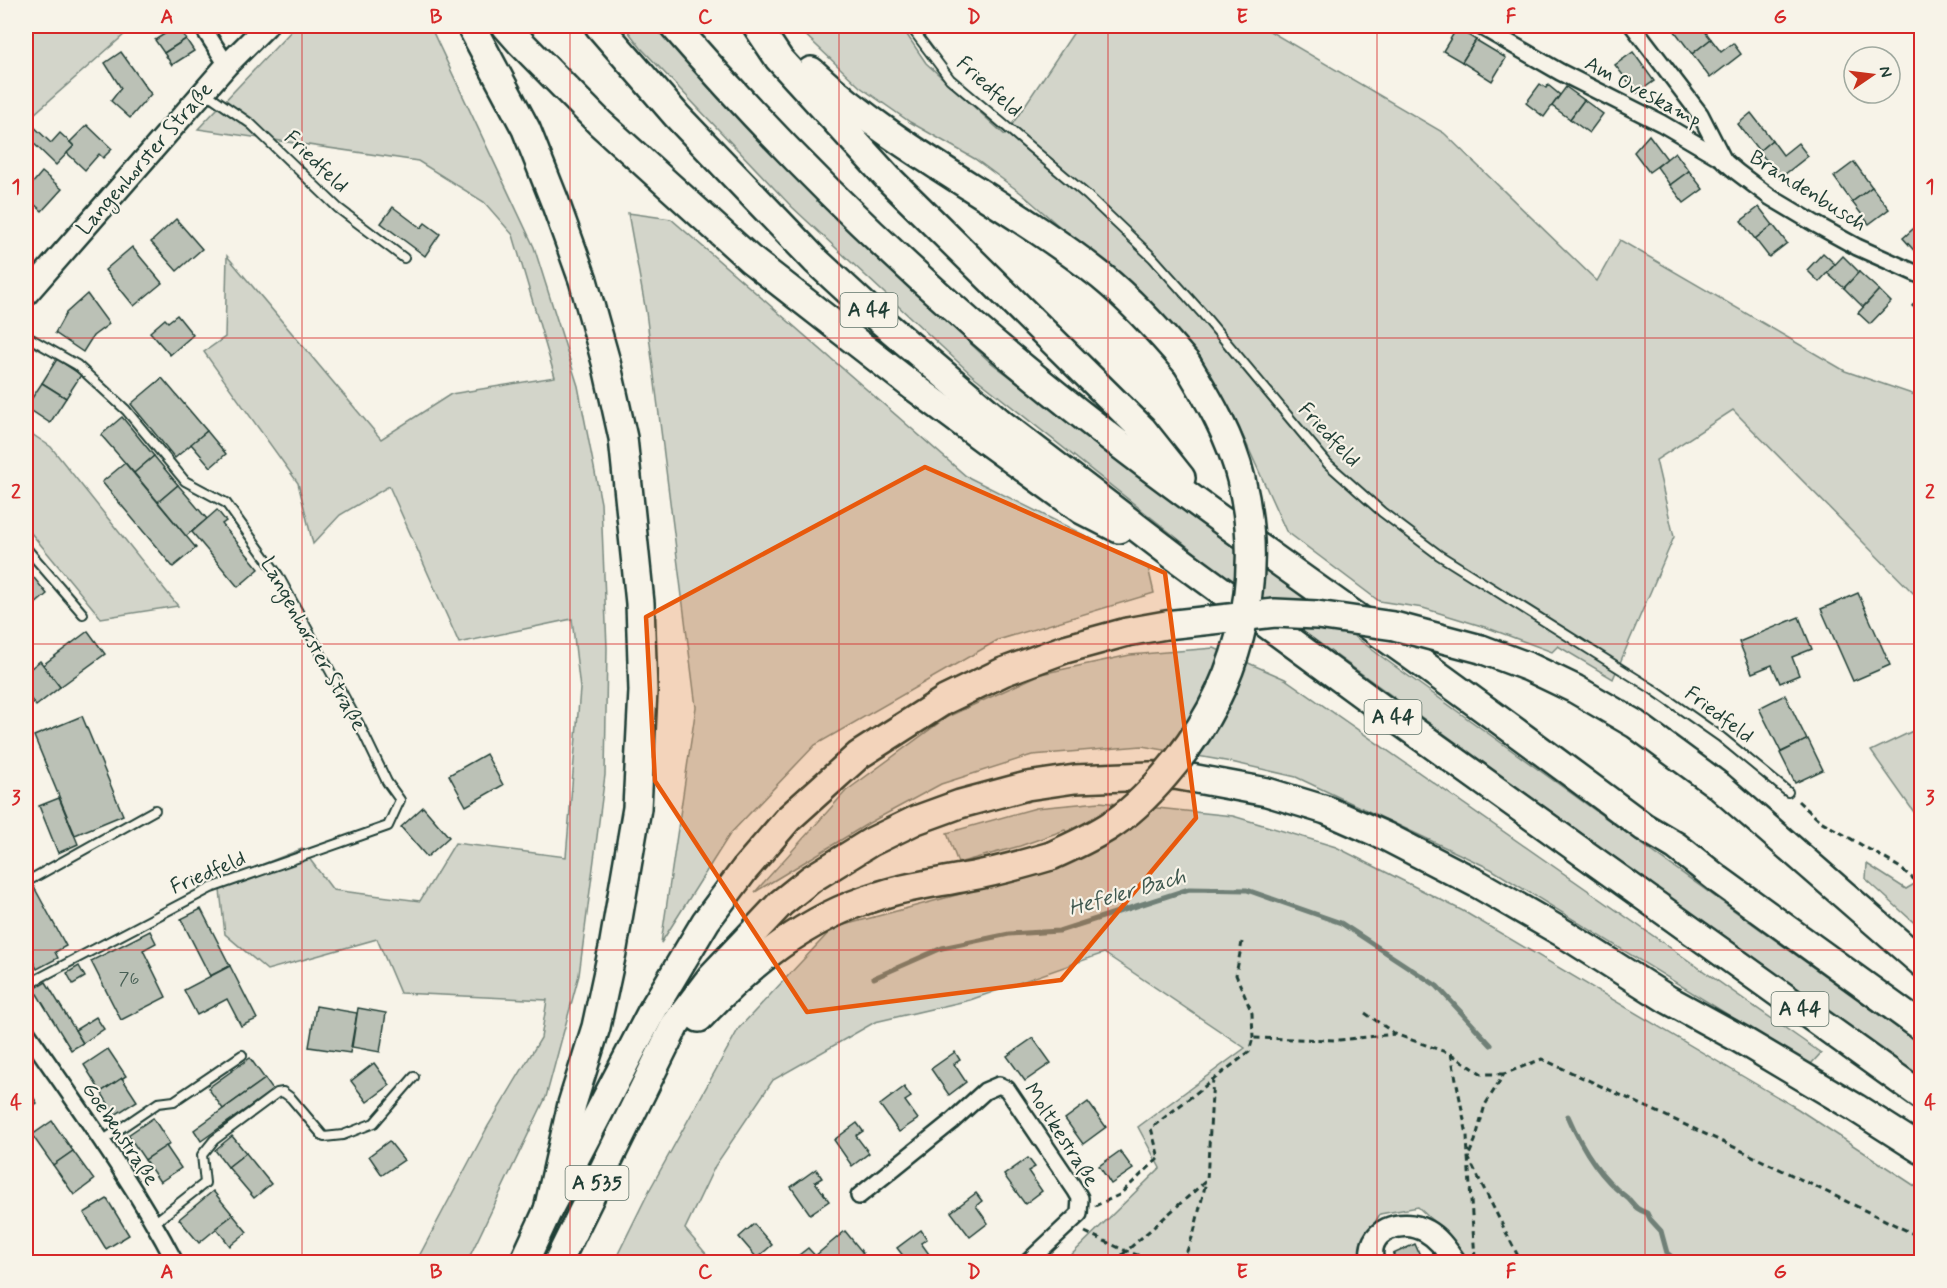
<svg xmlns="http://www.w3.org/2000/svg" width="1947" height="1288" font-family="Mynerve,sans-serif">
<rect width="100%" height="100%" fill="#f7f3e8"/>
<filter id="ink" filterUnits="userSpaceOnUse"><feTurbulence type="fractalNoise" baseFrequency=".0167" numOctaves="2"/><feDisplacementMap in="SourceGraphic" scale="12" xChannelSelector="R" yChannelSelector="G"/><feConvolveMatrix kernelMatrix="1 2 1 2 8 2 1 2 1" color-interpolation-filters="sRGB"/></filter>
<g filter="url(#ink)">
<!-- green -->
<g fill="#d3d5ca" stroke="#79897f" stroke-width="1.5">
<path d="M26,26H119L125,34L26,121Z"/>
<path d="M296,26H430L534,247L578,386L601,503L607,648L605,775L579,975L546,1097L467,1262H416L488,1126L541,1038L547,1000L400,993L377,939L267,970L225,934L219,881L302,849L333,890L420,901L455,843L566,857L580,689L572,619L459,643L389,486L340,515L313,544L298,483L204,352L225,337L227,256L381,439L451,394L555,377L513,235L484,202L418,161L198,129Z"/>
<path d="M624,26H660L695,68L821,204L989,361L1382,657L1921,1045V1080L1202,558L972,375L791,206L641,48Z"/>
<path d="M796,26H901L926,63L1005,135L1074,32L1086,26H1261L1444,133L1597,281L1620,240L1845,371L1921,397V601L1733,410L1656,460L1674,537L1613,679L1558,646L1552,652L1488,628L1423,608L1379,601L1286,531L1242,434L1205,366L1169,322L1021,193L975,159L910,122L860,87Z"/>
<path d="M628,213L671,219L966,476L1148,567L1154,593L998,640L815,745L730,834L661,943L696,707L646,312Z"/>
<path d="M26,430L51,447L178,606L101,618L26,527Z"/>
<path d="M1214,648L1285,679L1821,1053L1810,1065L1491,869L1296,777L1231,762L1142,746L1032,755L941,784L869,823L755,892L846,791L947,717L1041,674L1130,655Z"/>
<path d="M1921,727V852V822L1871,751Z"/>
<path d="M1100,802L1233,816L1336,847L1463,911L1798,1109L1921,1190V1262H1462L1435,1223L1418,1207L1380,1214L1360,1247L1364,1262H1064L1160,1168L1138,1127L1245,1048L1104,953L970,1000L875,1022L773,1080L715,1166L685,1229L713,1262H614L650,1189L739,1028L833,928L979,889L1083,856L1065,830L1020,846L958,863L947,833L1036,808Z"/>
<path d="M1867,864L1906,889L1921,880V929L1866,879Z"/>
</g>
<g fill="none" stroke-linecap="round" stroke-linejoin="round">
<!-- stream -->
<g stroke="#6f8077" stroke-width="5">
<path d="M874,978L942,948L1009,934L1059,931L1189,889L1247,890L1341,923L1437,986L1491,1045"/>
<path d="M1568,1116C1581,1146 1598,1176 1625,1196C1636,1204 1631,1207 1647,1213L1650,1219L1661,1231L1667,1253L1678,1262"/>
</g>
</g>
<!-- building -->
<g fill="#bbc1b6" stroke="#1f3d34" stroke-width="1.5">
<path d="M177,26L186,39L164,53L155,40Z"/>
<path d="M1671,26H1701L1711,39L1692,54Z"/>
<path d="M1457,28L1476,40L1462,62L1443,51Z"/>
<path d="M186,39L194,51L172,65L164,53Z"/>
<path d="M1711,39L1721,52L1733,43L1741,54L1710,78L1692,54Z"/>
<path d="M1476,40L1506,58L1492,81L1462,62Z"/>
<path d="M121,52L151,94L130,118L111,101L121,88L105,63Z"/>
<path d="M1633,52L1654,81L1637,93L1615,65Z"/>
<path d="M1540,84L1546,88L1548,85L1560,95L1544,117L1526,103Z"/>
<path d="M1566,87L1584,100L1570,119L1552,106Z"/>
<path d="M1584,100L1603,114L1589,133L1570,119Z"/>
<path d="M1751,113L1772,140L1759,151L1738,124Z"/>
<path d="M27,120L51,143L60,133L74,146L56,165L26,136V122Z"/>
<path d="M87,125L112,149L103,158L99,154L85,170L67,153L74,146L70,142Z"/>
<path d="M1649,135L1667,159L1649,172L1634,152Z"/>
<path d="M1772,140L1783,155L1798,143L1808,156L1780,178L1759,151Z"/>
<path d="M1675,152L1689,171L1670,185L1657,167Z"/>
<path d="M1854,162L1872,187L1852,202L1834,177Z"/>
<path d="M1689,171L1703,189L1684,203L1670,185Z"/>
<path d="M42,172L62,189L42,211L26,197V191Z"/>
<path d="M1872,187L1889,209L1869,224L1852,202Z"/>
<path d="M393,207L421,228L425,223L440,234L425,256L381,223Z"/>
<path d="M1759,207L1773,225L1755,239L1741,221Z"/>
<path d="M176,219L202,249L177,271L151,242Z"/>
<path d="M1922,221V254L1919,256L1903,238Z"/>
<path d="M1773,225L1787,243L1769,257L1755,239Z"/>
<path d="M132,247L162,283L134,306L105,270Z"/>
<path d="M1823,253L1835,264L1819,282L1807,270Z"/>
<path d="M1843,256L1859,272L1844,288L1827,273Z"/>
<path d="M1859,272L1879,290L1863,307L1844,288Z"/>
<path d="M1879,290L1891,302L1870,324L1858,313Z"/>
<path d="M87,294L109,324L93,336L83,352L55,333L66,313Z"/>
<path d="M1922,294V314L1912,306Z"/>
<path d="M177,315L193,335L170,355L150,332L165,319L168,322Z"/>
<path d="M57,359L81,375L66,398L42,383Z"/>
<path d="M162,378L207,431L175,458L131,404Z"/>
<path d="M42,383L66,398L50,423L26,407Z"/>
<path d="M122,417L154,456L134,473L101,435Z"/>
<path d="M207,431L226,454L211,467L191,444Z"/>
<path d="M154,456L178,485L158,502L134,473Z"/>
<path d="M125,463L196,548L173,567L102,482Z"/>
<path d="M178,485L207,519L186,536L158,502Z"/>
<path d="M217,510L226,521L222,524L259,569L238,587L192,532Z"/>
<path d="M26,568L47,594L27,611L26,610Z"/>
<path d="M1858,593L1890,665L1853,681L1821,609Z"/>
<path d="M1799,617L1812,649L1792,657L1799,675L1780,683L1772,665L1752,673L1739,642Z"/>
<path d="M88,631L105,654L60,687L43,665Z"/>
<path d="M40,661L60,687L36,706L26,693V683L29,680L26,672Z"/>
<path d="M1785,695L1807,740L1781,752L1759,708Z"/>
<path d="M82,716L123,815L75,835L34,736Z"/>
<path d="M1808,739L1823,770L1795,783L1780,753Z"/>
<path d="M486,754L503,785L466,806L449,775Z"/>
<path d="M59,798L78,844L58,853L39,806Z"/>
<path d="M423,807L449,837L427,857L401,827Z"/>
<path d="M34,887L66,946L55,952L58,958L37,969L26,948V892Z"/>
<path d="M201,909L230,966L210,976L181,919Z"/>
<path d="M150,931L156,943L143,950L166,997L121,1020L91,961Z"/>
<path d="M79,966L85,977L73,984L67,973Z"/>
<path d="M230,966L257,1019L241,1026L227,999L197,1015L184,990Z"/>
<path d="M46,982L83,1043L71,1050L34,989Z"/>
<path d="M316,1006L357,1013L350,1053L309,1047Z"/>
<path d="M358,1008L386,1013L380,1052L352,1047Z"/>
<path d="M96,1017L104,1029L83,1043L75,1030Z"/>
<path d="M1033,1038L1051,1063L1025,1081L1007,1056Z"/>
<path d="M108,1049L126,1076L101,1092L84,1065Z"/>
<path d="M955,1052L960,1060L954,1064L966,1082L949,1095L931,1069Z"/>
<path d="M250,1058L265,1079L223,1109L208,1088Z"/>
<path d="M374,1063L390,1085L367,1102L351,1081Z"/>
<path d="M122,1078L137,1101L115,1115L101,1092Z"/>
<path d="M265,1079L273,1090L201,1141L194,1130Z"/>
<path d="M26,1086L37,1103L26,1111Z"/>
<path d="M904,1087L911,1097L905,1101L918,1119L899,1132L880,1105Z"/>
<path d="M1088,1102L1106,1127L1083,1144L1065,1119Z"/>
<path d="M153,1118L170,1144L145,1160L128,1135Z"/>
<path d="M52,1121L73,1151L53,1165L32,1135Z"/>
<path d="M857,1123L863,1131L856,1136L869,1153L852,1166L834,1140Z"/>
<path d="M232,1136L246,1153L228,1167L215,1150Z"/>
<path d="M389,1141L404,1160L382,1175L369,1156Z"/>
<path d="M166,1146L181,1168L160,1182L145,1160Z"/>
<path d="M73,1151L94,1180L74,1195L53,1165Z"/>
<path d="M1120,1151L1133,1169L1111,1184L1099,1166Z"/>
<path d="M246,1153L271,1184L254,1198L228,1167Z"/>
<path d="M1028,1158L1035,1167L1028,1171L1042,1191L1025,1204L1004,1175Z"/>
<path d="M816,1169L822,1178L815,1182L829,1201L810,1214L791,1187Z"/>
<path d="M213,1191L233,1215L199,1243L179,1219Z"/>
<path d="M976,1193L982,1201L976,1206L988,1223L970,1237L951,1212Z"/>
<path d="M107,1199L129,1235L106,1249L84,1213Z"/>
<path d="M233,1215L247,1232L230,1246L216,1228Z"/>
<path d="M754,1224L772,1245L757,1258L739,1237Z"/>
<path d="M921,1230L927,1239L921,1243L934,1261L908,1262L897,1248Z"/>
<path d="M845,1231L863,1253L851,1262H821L815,1256Z"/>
<path d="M1415,1244L1423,1262H1397L1393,1254Z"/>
<path d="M808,1248L821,1262H790Z"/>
</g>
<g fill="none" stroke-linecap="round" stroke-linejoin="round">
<!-- lane casing -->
<g stroke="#1f3d34" stroke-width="12">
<g id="lane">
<path d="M910,26L950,79L1088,196L1153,258L1202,313L1328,464L1382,512L1439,555L1651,688L1721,737L1788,792"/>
<path d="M206,93L251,124L338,208L404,258"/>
<path d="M26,336L77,365L126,410L185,481L226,503L278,575L359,724L387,782L400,800L388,826L211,888L26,985"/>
<path d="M26,548L83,614"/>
<path d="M26,882L155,810"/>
<path d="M102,1141L158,1103L174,1101L242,1055"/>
<path d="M154,1223L205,1183L202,1155L214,1140L277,1093L283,1092L291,1098L324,1137L343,1135L374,1123L414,1077"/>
</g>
</g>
<!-- street casing -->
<g stroke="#1f3d34" stroke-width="20">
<g id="street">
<path d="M202,26L227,65"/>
<path d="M1480,26L1560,72L1661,123L1724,160"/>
<path d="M1633,26L1700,114L1724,161L1737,172L1770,197L1817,225L1857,247L1922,276"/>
<path d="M26,1031C78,1107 133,1181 175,1262"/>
<path d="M859,1196L951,1122L985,1091L999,1085L1007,1089L1076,1191L1080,1198L1079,1214L1028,1262"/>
</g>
</g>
<!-- secondary casing -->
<g stroke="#1f3d34" stroke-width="26">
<g id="secondary">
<path d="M26,295L227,65L266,26"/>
<path d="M1373,1262C1364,1230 1402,1217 1426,1231C1439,1238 1447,1251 1455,1262"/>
</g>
</g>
<!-- highway casing -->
<g stroke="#1f3d34" stroke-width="32">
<g id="highway">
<path d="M471,26L526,129L555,202L583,280L606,362L623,438L640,603L643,691L637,808L613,948L596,1027L572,1104L548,1210"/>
<path d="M506,26L521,43L600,123L750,259L914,387L988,442L1082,510L1119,529"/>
<path d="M599,26L677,116L815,260L880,320L1003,425L1174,556L1373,702L1922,1096"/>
<path d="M674,26C767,133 867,233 974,326C1111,445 1261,549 1409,654C1488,711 1566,769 1644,827L1676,846L1719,880L1922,1027"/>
<path d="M757,26L779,59L888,178L1142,429L1181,478"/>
<path d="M811,71C898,152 1008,202 1101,276C1133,302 1160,332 1187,364"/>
<path d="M1481,649L1529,667L1575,689L1635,724L1719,786L1922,963"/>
<path d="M699,1018C750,964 805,918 878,896C907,886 937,883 967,877C996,872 1024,864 1051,856"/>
<path d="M524,1262L548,1210L652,1011L706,921L745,869L788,819L859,755L945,700L1003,672L1065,649L1127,632"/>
<path d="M558,1262L675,1025L712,976L781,903L811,879L871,842L916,820L960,804L1027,786L1075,779L1175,775L1267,792L1326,810L1385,836L1478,884L1563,933L1667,999L1740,1039L1856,1108L1922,1150"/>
</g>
</g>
<!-- path -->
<g stroke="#1f3d34" stroke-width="3" stroke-dasharray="6 4.5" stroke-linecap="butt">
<path d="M1798,801L1819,820L1899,867L1922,886"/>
<path d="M1242,942L1236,975L1252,1013L1253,1038"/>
<path d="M1365,1013L1394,1033"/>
<path d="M1451,1054L1482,1074H1504"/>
<path d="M1095,1206L1119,1195L1159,1158L1151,1128L1249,1052L1253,1038L1339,1040L1395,1034L1451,1054L1467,1135L1468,1157L1521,1262"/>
<path d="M1085,1232L1126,1251L1158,1262"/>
<path d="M1475,1258L1468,1157L1475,1141L1485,1105L1504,1074L1542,1059L1738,1149L1922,1238"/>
<path d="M1114,1262L1207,1180L1213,1078"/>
<path d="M1183,1262L1194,1232L1206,1182"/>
</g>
<!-- lane -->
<use href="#lane" stroke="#f7f3e8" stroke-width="8"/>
<!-- street -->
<use href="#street" stroke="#f7f3e8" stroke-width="15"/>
<!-- secondary -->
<use href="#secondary" stroke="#f7f3e8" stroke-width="21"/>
<!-- highway -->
<use href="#highway" stroke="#f7f3e8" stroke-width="27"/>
<!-- highway-bridge casing -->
<g stroke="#1f3d34" stroke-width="32" stroke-linecap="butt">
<g id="highway-bridge">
<path d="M1127,632L1166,625L1275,613L1317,615L1394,626L1481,649"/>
<path d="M1051,856C1071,847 1090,838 1108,827C1130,813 1149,794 1165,775C1237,693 1267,586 1241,479C1231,437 1209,400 1187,364"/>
</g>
</g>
<!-- highway-bridge -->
<use href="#highway-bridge" stroke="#f7f3e8" stroke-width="27"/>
</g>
</g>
<!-- marked area -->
<path fill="#e8590c" fill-opacity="0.2" stroke="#e8590c" stroke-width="4.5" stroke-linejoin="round" d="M925,467L1165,573L1196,818L1061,980L807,1012L655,781L646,617Z"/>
<!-- grid -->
<path fill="none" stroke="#d62828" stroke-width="1.5" stroke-opacity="0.55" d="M302,26V1262M570,26V1262M839,26V1262M1108,26V1262M1377,26V1262M1645,26V1262M26,338H1922M26,644H1922M26,950H1922"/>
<g text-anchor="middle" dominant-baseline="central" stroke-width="4.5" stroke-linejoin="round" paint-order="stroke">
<!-- number labels -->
<g font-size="18" fill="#465e54">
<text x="129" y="979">76</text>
</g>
<!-- shield labels -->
<g fill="#f7f3e8" stroke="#60746a" stroke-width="1.5">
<rect x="840.5" y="293" width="57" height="34" rx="4.5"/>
<rect x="1364.5" y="700" width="57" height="34" rx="4.5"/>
<rect x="1771.5" y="992" width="57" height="34" rx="4.5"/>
<rect x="565.5" y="1166" width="63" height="34" rx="4.5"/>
</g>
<g font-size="20" font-weight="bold" fill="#1f3d34">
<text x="869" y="310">A 44</text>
<text x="1393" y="717">A 44</text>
<text x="1800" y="1009">A 44</text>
<text x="597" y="1183">A 535</text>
</g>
<!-- street labels -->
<g font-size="21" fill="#1f3d34" stroke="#f7f3e8">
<text transform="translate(989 87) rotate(42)">Friedfeld</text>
<text transform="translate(1643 92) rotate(28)">Am Oveskamp</text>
<text transform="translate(145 159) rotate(-49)">Langenhorster Straße</text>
<text transform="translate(316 162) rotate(44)">Friedfeld</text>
<text transform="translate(1808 191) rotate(32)">Brandenbusch</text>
<text transform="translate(1329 435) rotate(47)">Friedfeld</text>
<text transform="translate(313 644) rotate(61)">Langenhorster Straße</text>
<text transform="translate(1719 715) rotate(37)">Friedfeld</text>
<text transform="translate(208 873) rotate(-23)">Friedfeld</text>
<text transform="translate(120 1134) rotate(56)">Goebenstraße</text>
<text transform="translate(1061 1135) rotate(57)">Moltkestraße</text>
</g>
<!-- water labels -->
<g font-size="22" font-style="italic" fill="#405950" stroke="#f7f3e8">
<text transform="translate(1127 893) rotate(-16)">Hefeler Bach</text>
</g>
</g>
<!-- margin -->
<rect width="1947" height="1288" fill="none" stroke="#f7f3e8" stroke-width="66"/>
<!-- north arrow -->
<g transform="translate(1872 75) rotate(76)"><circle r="28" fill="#f7f3e8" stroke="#a1aaa0" stroke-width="1.5"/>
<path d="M0-4.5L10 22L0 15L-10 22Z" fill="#c8321e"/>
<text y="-9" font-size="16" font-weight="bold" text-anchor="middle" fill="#1f3d34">N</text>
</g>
<rect x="33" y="33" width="1881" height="1222" fill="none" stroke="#d62828" stroke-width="2"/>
<g font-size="20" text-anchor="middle" font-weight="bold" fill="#d62828">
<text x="167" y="23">A</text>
<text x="436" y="23">B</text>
<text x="705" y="23">C</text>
<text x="974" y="23">D</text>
<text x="1242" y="23">E</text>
<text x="1511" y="23">F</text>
<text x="1780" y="23">G</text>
<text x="16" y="193">1</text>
<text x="1930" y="193">1</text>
<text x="16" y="498">2</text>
<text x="1930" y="498">2</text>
<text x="16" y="804">3</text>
<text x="1930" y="804">3</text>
<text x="16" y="1109">4</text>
<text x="1930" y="1109">4</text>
<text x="167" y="1278">A</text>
<text x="436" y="1278">B</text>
<text x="705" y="1278">C</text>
<text x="974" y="1278">D</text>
<text x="1242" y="1278">E</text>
<text x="1511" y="1278">F</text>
<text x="1780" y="1278">G</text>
</g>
</svg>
